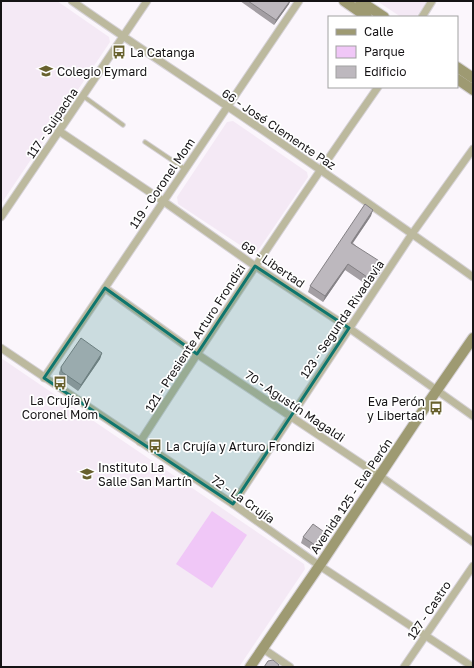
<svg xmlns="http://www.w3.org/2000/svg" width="474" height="668" font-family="'Golos Text',sans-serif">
<rect width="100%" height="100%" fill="#fbf6fc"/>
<!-- built -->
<g fill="#f4e9f5">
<path d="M1,1H57L109,37L110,42L1,204Z"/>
<path d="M377,1H427L416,17H401Z"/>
<path d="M233,121L307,172L308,177L257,252L252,253L178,204L177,197L227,122Z"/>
<path d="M1,358L304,564L305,569L239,667H1Z"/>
</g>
<!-- green -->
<path fill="#f0c7f7" d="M212,511L247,535L212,588L176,564Z"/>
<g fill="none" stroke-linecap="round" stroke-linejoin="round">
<!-- service casing -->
<g stroke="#d6d2d7" stroke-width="5.5">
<g id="service">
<path d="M83,96L123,125"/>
<path d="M145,142L185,169"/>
</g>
</g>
<!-- minor casing -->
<g stroke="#d6d2d7" stroke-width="9">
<g id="minor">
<path d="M72,1C123,37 175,71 227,106C310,162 391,219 473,277"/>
<path d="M422,17L432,1"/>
<path d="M59,131L163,201L255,266L349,328L473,416"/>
<path d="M1,217L147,1"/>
<path d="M105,288L197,354L380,476L473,542"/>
<path d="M1,348L233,504L320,566L473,667"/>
<path d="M44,378L299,1"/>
<path d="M140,442C217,323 296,204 378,87"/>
<path d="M233,504L412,234L473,149"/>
<path d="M262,648L290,667"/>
<path d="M404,667L473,566"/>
</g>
</g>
<!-- secondary casing -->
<g stroke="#d6d2d7" stroke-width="12">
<g id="secondary">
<path d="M344,1L367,17"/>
<path d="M360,1L384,17"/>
<path d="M457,67L473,78"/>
<path d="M457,79L473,90"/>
<path d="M250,667L324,559L428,403L473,338"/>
</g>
</g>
<!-- service -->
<use href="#service" stroke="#bcb99e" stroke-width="3.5"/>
<!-- minor -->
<use href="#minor" stroke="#bcb99e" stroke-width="7"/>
<!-- secondary -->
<use href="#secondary" stroke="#9e9a72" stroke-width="10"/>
</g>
<!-- wall -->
<g fill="#a39ea3">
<path d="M240,1H290L289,4L274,25Z"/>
<path d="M371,216L353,243L382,270L370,287L345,270L323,302L308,292L310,286Z"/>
<path d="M102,353L100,359L78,391L60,378L59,373L61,367Z"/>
<path d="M303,537L325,540L318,550L313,551L301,543Z"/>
</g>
<!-- shaded-wall -->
<g fill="#848185">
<path d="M290,1L289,4L274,25L276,20Z"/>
<path d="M373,210L371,216L349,248L351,243Z"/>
<path d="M348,264L345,270L323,302L325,296Z"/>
<path d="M384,264L382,270L370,287L373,281Z"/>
<path d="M102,353L100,359L78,391L81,385Z"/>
<path d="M327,534L325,540L318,550L313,551L315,545Z"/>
</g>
<!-- building -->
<g fill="#bdb8be" stroke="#848185">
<path d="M248,1H290L276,20Z"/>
<path d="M365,204L373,210L351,243L384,264L373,281L348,264L325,296L310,286Z"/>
<path d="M81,338L102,353L81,385L62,372L61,367Z"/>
<path d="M313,524L327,534L320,544L315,545L303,537Z"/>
<path d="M273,660L279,665L278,667H264L268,661Z"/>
</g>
<!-- marked area -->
<path fill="#0f766e" fill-opacity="0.2" stroke="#0f766e" stroke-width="3" stroke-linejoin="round" d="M255,266L349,328L233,504L44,378L105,288L197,354Z"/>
<!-- icons -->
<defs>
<g id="bus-bare" transform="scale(1.08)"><path d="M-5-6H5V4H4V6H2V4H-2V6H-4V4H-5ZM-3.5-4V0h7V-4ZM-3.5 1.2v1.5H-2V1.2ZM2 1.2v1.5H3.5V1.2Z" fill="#68612e" stroke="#fff" stroke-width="2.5" paint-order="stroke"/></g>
<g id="school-bare" transform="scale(1.08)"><path d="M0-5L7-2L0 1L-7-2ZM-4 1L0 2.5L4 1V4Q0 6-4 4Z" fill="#68612e" stroke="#fff" stroke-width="2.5" paint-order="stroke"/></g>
</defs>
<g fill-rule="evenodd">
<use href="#bus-bare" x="119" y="52"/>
<use href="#school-bare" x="46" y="71"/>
<use href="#bus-bare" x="60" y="383"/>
<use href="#bus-bare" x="436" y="408"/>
<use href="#bus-bare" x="155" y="446"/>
<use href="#school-bare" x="87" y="474"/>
</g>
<g text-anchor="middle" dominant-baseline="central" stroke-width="3.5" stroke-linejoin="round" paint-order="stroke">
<!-- poi labels -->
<g font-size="12" fill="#151315" stroke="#fff" text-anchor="start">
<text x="130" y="52">La Catanga</text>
<text x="57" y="71">Colegio Eymard</text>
<text x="60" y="400" text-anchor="middle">La Crujía y<tspan x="60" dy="14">Coronel Mom</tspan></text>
<text x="425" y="401" text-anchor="end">Eva Perón<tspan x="425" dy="14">y Libertad</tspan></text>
<text x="166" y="446">La Crujía y Arturo Frondizi</text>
<text x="98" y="467">Instituto La<tspan x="98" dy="14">Salle San Martín</tspan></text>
</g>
<!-- street labels -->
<g font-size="12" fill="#151315" stroke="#fff">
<text transform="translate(52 123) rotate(-56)">117 - Suipacha</text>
<text transform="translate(279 129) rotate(34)">66 - José Clemente Paz</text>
<text transform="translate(162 183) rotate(-56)">119 - Coronel Mom</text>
<text transform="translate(273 264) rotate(34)">68 - Libertad</text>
<text transform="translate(342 319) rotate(-56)">123 - Segunda Rivadavia</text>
<text transform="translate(195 338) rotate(-57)">121 - Presiente Arturo Frondizi</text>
<text transform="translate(295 406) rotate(34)">70 - Agustín Magaldi</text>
<text transform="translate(351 496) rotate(-56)">Avenida 125 - Eva Perón</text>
<text transform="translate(243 499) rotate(35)">72 - La Crujía</text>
<text transform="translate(429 610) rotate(-56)">127 - Castro</text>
</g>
</g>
<!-- border -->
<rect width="474" height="668" fill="none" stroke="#151315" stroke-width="4"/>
<!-- legend -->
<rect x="328" y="16" width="130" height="72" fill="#ffffff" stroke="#a1a1a1"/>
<rect x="336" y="29" width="20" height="6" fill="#9e9a72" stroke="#a1a1a1"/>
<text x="364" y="36" font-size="12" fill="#151315">Calle</text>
<rect x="336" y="46" width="20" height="12" fill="#f0c7f7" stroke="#a1a1a1"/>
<text x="364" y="56" font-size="12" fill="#151315">Parque</text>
<rect x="336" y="66" width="20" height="12" fill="#bdb8be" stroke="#a1a1a1"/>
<text x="364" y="76" font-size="12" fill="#151315">Edificio</text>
</svg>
